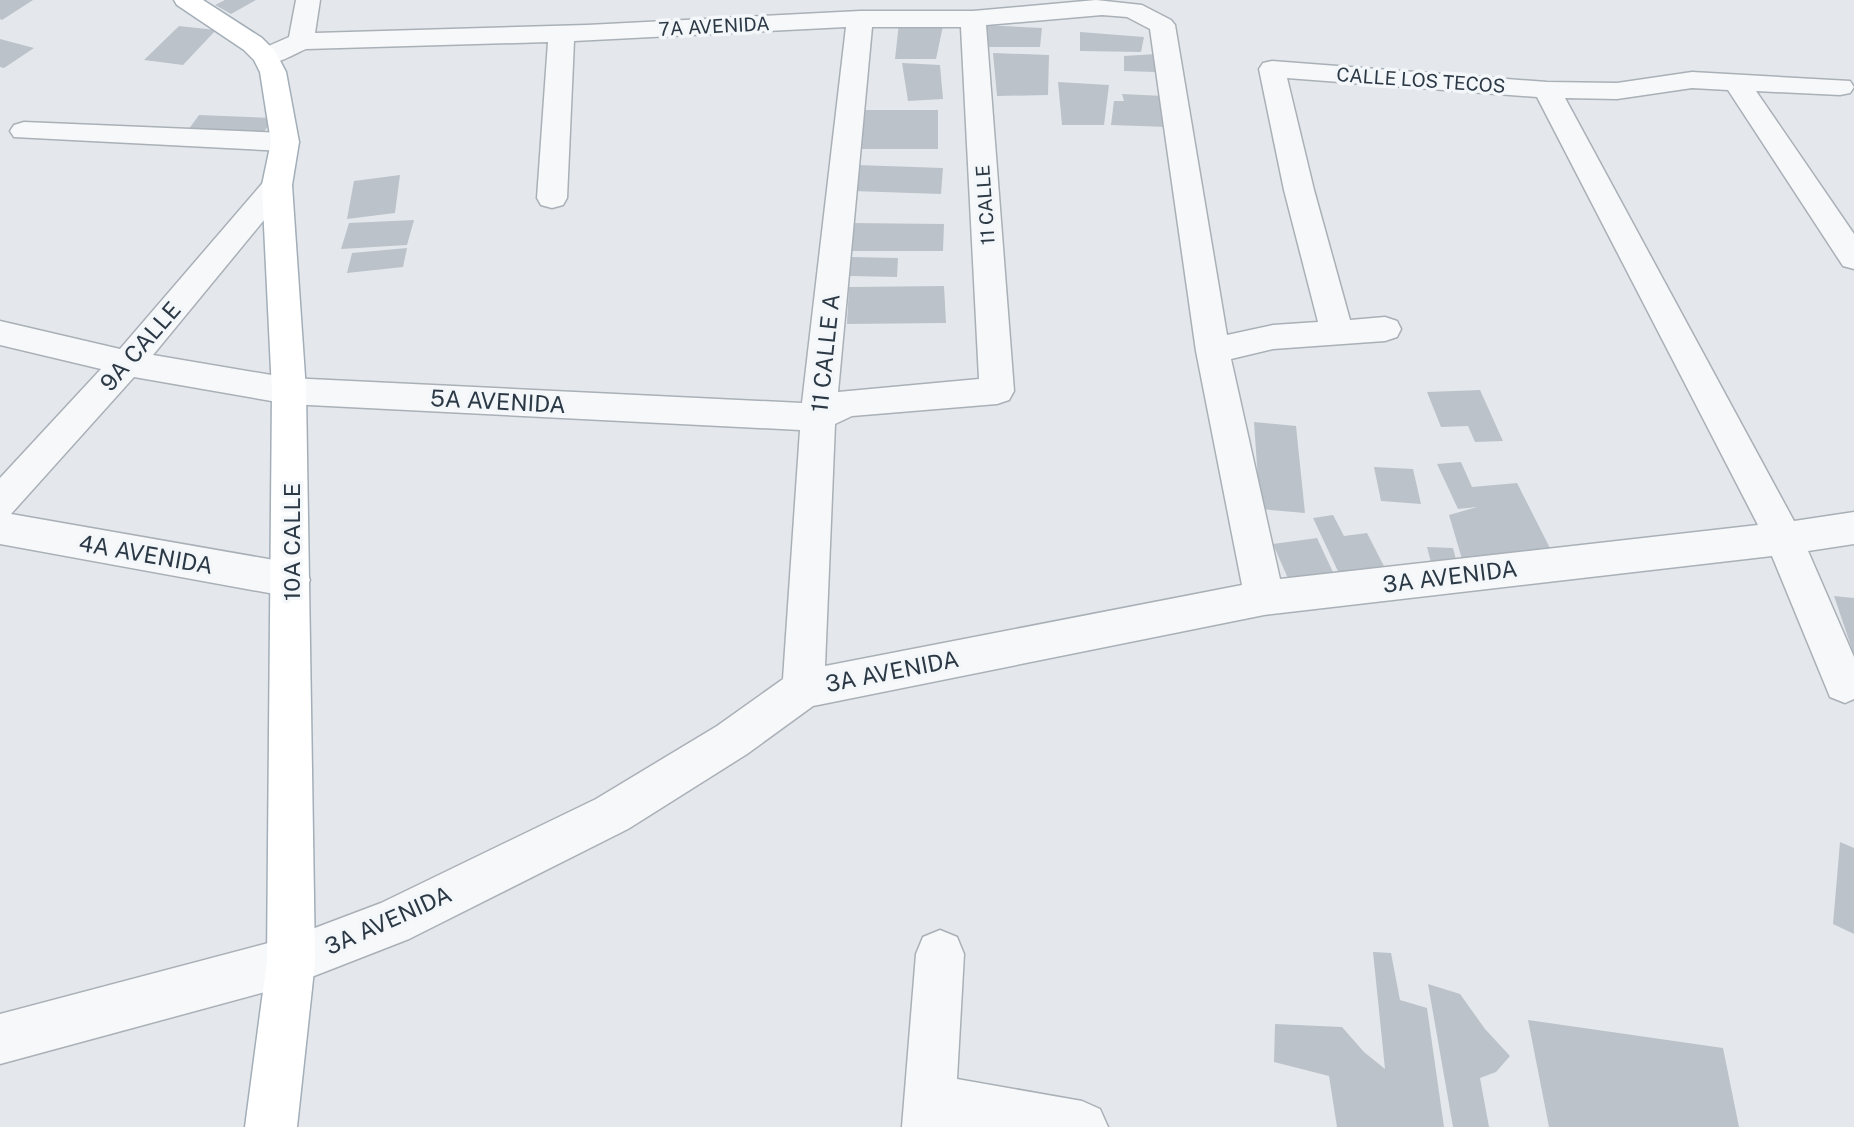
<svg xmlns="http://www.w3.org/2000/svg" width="1854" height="1127" font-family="'Public Sans',sans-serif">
<rect width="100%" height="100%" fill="#e4e8ec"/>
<!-- building -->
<g fill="#bbc2ca">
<path d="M0,0H33L2,20L0,19Z"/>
<path d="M225,0H256L231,14L215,5Z"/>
<path d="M899,23L943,26L936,59H895Z"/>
<path d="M982,25L1042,28L1040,47H983Z"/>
<path d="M179,26L216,30L183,65L144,60Z"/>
<path d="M1080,32L1144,37L1141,52L1080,51Z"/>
<path d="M0,39L34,48L4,68L0,67Z"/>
<path d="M993,53L1049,55L1048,95L997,96Z"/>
<path d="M1156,54L1155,72L1124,71V56Z"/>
<path d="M902,63L940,65L943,99L908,101Z"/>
<path d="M1058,82L1109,85L1104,125H1062Z"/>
<path d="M1122,94L1164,96L1167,127L1111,125L1114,101H1124Z"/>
<path d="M859,110H938V149H857Z"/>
<path d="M199,115L274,118L258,140L183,137Z"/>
<path d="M857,165L943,168L941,194L853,191Z"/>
<path d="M400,175L395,213L347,219L354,181Z"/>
<path d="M414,220L407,245L341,249L349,223Z"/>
<path d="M849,223L944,224L943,251H847Z"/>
<path d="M407,248L403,267L347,273L352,253Z"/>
<path d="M851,257L898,258L897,277L850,276Z"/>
<path d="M944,286L946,323L847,324L849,287Z"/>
<path d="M1480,390L1503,441L1475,442L1468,426L1441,427L1427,392Z"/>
<path d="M1254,422L1296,426L1305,513L1260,509Z"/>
<path d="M1461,462L1472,487L1517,483L1555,558L1464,566L1449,515L1477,507L1458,509L1437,464Z"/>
<path d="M1374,467L1413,469L1421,504L1381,501Z"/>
<path d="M1333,515L1344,536L1367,533L1388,574L1343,582L1313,518Z"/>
<path d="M1317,538L1338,583L1293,590L1273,544Z"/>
<path d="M1427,547L1453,548L1459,571L1433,570Z"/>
<path d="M1834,596L1854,598V655Z"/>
<path d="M1840,842L1854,848V934L1833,924Z"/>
<path d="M1373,952L1391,953L1400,1000L1427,1008L1444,1127H1337L1329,1076L1274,1062L1275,1024L1342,1027L1364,1052L1385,1069Z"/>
<path d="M1428,984L1460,994L1485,1029L1510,1056L1496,1072L1480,1078L1489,1127H1453Z"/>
<path d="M1528,1020L1723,1048L1739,1127H1549Z"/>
</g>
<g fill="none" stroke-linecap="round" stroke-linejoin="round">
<!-- minor casing -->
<g stroke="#a9b0b7" stroke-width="3">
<g id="minor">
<path d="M296,0H320L315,33L587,25L860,11H973L1096,0L1142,5L1171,20L1175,25L1227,335L1273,325L1318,322L1284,190L1259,69L1263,63L1272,61L1547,82L1617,83L1692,72L1850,81L1854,87L1850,93L1840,95L1756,91L1854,234V269L1843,266L1728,90L1692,88L1617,99L1565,98L1794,521L1854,512V544L1808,551L1854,657V699L1845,703L1830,697L1772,556L1264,615L813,706L747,754L628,829L409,939L291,985L0,1064V1014L291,937L381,903L596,799L717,726L783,679L800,430L289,404L134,377L11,514L291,563L305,568L310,580L305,592L291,597L0,544V478L101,369L0,345V321L120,349L267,178L277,175L287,178L292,185L287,192L153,355L289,378L802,403L846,27L574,41L567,198L563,205L552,208L541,205L537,198L548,42L306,49C290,56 274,67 257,63L253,57L257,51L289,37ZM1102,15L1127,17L1150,29L1196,351L1242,585L825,666L835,424L852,416L997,404L1009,400L1014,391L986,25ZM872,27H961L979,379L838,392ZM1287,78L1537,97L1758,525L1280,579L1231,359L1273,349L1385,341L1397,337L1401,329L1397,321L1385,317L1350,320L1314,190Z"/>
<path d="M24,122L285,133L295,136L299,142L295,148L285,151L14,137L10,131L14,125Z"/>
<path d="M940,930L957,937L964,954L957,1079L1082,1101L1100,1109L1108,1127H902L916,954L923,937Z"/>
</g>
</g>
<!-- major casing -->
<g stroke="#a3aeb8" stroke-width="3">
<path id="major" d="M174,0H203L262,38L275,51L286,72L299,142L292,185L306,391L315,961L297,1127H245L267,961L272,391L262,185L271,142L260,72L254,60L244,50L177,5Z"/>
</g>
<!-- minor -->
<use href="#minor" fill="#f7f8fa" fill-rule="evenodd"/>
<!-- major -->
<use href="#major" fill="#fff" fill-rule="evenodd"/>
</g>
<g text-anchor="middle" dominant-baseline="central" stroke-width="7" stroke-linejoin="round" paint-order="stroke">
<!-- far-street labels -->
<g font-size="19" fill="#2b3845" stroke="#f4f7f9">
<text transform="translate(714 26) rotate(-3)">7A AVENIDA</text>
<text transform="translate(1421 80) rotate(4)">CALLE LOS TECOS</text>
<text transform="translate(985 205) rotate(-94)">11 CALLE</text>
</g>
<!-- street labels -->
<g font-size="23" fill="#2b3845" stroke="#f4f7f9">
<text transform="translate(140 346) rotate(-49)">9A CALLE</text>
<text transform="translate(825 353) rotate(-84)">11 CALLE A</text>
<text transform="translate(498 401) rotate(3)">5A AVENIDA</text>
<text transform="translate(291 542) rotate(-90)">10A CALLE</text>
<text transform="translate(146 554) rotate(10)">4A AVENIDA</text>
<text transform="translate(1450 576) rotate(-7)">3A AVENIDA</text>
<text transform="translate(892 671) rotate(-11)">3A AVENIDA</text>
<text transform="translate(388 920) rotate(-24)">3A AVENIDA</text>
</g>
</g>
</svg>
